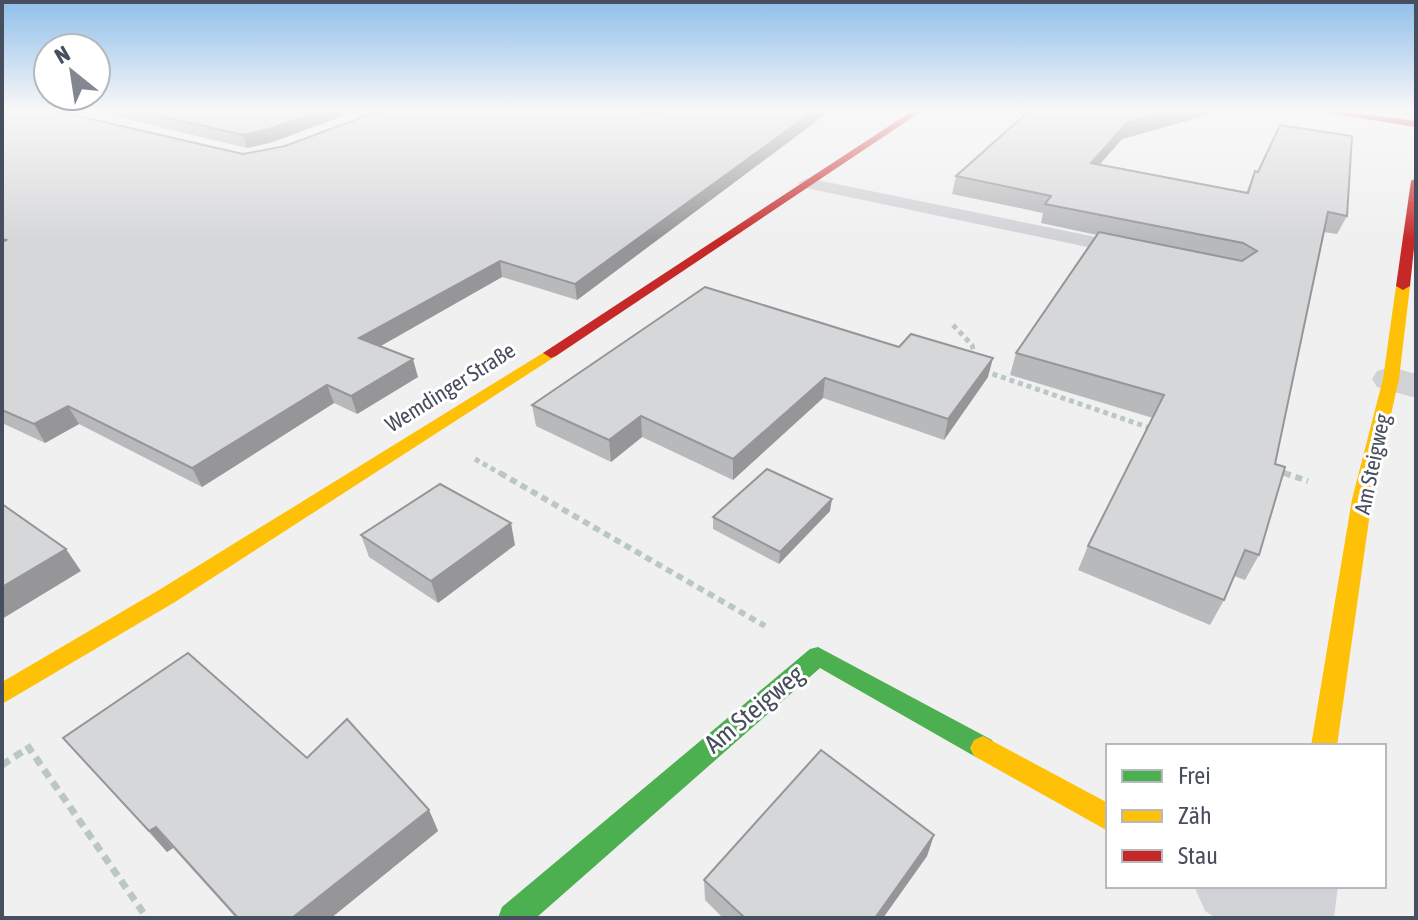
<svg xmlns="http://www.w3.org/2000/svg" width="1418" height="920" font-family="'Asap Condensed',sans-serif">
<rect width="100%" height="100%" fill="#f1f0f0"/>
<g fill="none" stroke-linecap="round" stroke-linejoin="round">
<!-- path-far2 -->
<g stroke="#bbc7c6" stroke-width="5" stroke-dasharray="5 4" stroke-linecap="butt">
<path d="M953,325L972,345L975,358"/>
<path d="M984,371L1153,429"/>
<path d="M475,459L503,475"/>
<path d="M1280,472L1290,475"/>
</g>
<!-- path-far1 -->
<g stroke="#bbc7c6" stroke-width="6" stroke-dasharray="7 5" stroke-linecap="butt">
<path d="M500,473L765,626"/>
<path d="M1284,473L1308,481"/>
</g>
<!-- path -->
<g stroke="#bbc7c6" stroke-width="7" stroke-dasharray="9 6" stroke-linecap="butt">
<path d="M27,745L147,918"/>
<path d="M2,765L25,750"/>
</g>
<!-- lane -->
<path fill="#d1d2d6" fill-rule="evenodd" d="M807,178L1130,244L1140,250L1130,256L801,187L798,183Z"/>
<!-- street -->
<g fill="#d1d2d6" fill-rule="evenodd">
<path d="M55,111H86C80,120 65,122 55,120L52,115Z"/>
<path d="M1391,367L1416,374V398L1377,387L1372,379L1377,371Z"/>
<path d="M1194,886H1338L1334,918H1216L1205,911Z"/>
</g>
<!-- fast -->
<path fill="#4caf50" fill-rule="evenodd" d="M818,647L992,740L996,748L992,756L983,760L974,756L820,668L536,918H498L502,907L810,649Z"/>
<!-- slow -->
<g fill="#ffc107" fill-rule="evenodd">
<path d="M1403,282L1410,286L1399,379L1372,499L1337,746H1311L1352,499L1383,379L1396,286Z"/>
<path d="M551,348L559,353L556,356L175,602L2,704V682L159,590Z"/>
<path d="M983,736L1108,803V831L974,756L970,748L974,740Z"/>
</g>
<!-- jam -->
<g fill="#c62828" fill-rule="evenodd">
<path d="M912,111H922L556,356L551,358L543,353Z"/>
<path d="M1315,111H1341L1416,121V127Z"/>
<path d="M1416,178V229L1410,286L1403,290L1396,286L1411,181Z"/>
</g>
</g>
<!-- wall -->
<g fill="#b8b9bb">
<path d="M2,111L243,154L659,114L664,111H830L577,300L502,277L380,346L418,377L357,414L334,403L202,487L79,424L45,443L2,423Z"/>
<path d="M93,111H356L273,142L247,148Z"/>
<path d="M1215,113L1122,139L1100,164L1246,193L1255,171L1347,216L1337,234L1324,232L1275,464L1259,555L1245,580L1234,576L1224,600L1210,625L1078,570L1088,546L1153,418L1010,375L1016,353L1097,235L1041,223L1043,213L952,194L956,176Z"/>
<path d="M705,287L988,377L944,440L823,398L733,480L642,437L611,462L536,426L532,405Z"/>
<path d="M830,511L779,564L713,529V517Z"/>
<path d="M361,535L515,545L438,603L369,557Z"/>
<path d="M63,738L307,758L429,810L438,831L331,918H236L173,848L167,852Z"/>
<path d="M934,835L927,856L883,918H723L705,900L704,880Z"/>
</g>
<!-- shaded-wall -->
<g fill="#969698">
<path d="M319,111H356L273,142L247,148L243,135Z"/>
<path d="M814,111H830L577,300L575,284Z"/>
<path d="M1170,111H1216L1215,113L1122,139L1086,180L1091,163L1127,123Z"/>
<path d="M500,261L502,277L365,355L359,338Z"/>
<path d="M993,358L988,377L944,440L948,419Z"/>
<path d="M413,359L418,377L357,414L351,396Z"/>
<path d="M825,378L823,398L733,480V459Z"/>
<path d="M327,385L334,403L202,487L192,468Z"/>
<path d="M68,406L79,424L45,443L34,424Z"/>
<path d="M641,416L642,437L611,462L609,440Z"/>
<path d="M832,499L830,511L779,564L780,552Z"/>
<path d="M511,523L515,545L438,603L431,581Z"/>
<path d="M66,549L81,571L2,619V587Z"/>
<path d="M429,810L438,831L331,918H292Z"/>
<path d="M156,827L173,848L167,852L149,831Z"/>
<path d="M934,835L927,856L883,918H875Z"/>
</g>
<!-- building -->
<g fill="#d6d7d9" stroke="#969698" stroke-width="2">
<path d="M2,111H56L243,154L285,146L379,111H642L659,114L664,111H814L575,284L500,261L359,338L413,359L351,396L327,385L192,468L68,406L34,424L2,410V242L6,240L2,239Z"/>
<path d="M140,111H319L269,129L243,135Z"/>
<path d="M1029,111H1170L1127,123L1091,163L1248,193L1255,171L1258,172L1280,125L1352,136L1347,216L1328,212L1275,464L1285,467L1259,555L1245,550L1224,600L1088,546L1164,395L1016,353L1099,232L1242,261L1257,251L1243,243L1045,204L1051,196L956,176Z"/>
<path d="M705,287L899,347L911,334L993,358L948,419L825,378L733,459L641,416L609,440L532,405Z"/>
<path d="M767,469L832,499L780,552L713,517Z"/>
<path d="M440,484L511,523L431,581L361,535Z"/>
<path d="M2,504L66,549L2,587Z"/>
<path d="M188,653L307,758L347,719L429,810L292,918H238L156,827L149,831L63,738Z"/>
<path d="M821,750L934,835L875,918H745L704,880Z"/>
</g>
<!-- sky -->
<linearGradient id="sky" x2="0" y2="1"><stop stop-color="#8fbfea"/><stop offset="0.46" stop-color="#f9f8f8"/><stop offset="1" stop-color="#f9f8f8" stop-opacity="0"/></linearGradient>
<rect width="1418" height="240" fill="url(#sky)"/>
<g text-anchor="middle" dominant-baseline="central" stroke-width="6" stroke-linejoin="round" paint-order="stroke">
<!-- street labels -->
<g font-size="22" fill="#474e5d" stroke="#fff">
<text transform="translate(450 387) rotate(-32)">Wemdinger Straße</text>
<text transform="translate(1372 464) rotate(-78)">Am Steigweg</text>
</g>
<!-- near-street labels -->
<g font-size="26" fill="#474e5d" stroke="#fff">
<text transform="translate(754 709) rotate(-40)">Am Steigweg</text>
</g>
</g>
<!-- border -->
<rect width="1418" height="920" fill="none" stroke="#474e5d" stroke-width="8"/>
<!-- legend -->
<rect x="1106" y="744" width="280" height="144" fill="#ffffff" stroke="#b5b8be" stroke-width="2"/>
<rect x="1122" y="770" width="40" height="12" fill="#4caf50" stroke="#b5b8be" stroke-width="2"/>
<text x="1178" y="784" font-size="24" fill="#474e5d">Frei</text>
<rect x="1122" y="810" width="40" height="12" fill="#ffc107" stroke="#b5b8be" stroke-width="2"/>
<text x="1178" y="824" font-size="24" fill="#474e5d">Zäh</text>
<rect x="1122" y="850" width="40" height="12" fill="#c62828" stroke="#b5b8be" stroke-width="2"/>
<text x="1178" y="864" font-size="24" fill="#474e5d">Stau</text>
<!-- north arrow -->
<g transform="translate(72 72) rotate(330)"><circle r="38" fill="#ffffff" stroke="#b5b8be" stroke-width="2"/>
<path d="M0-6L14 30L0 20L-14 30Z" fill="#828790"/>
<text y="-12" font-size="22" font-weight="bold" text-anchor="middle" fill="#474e5d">N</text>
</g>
</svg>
